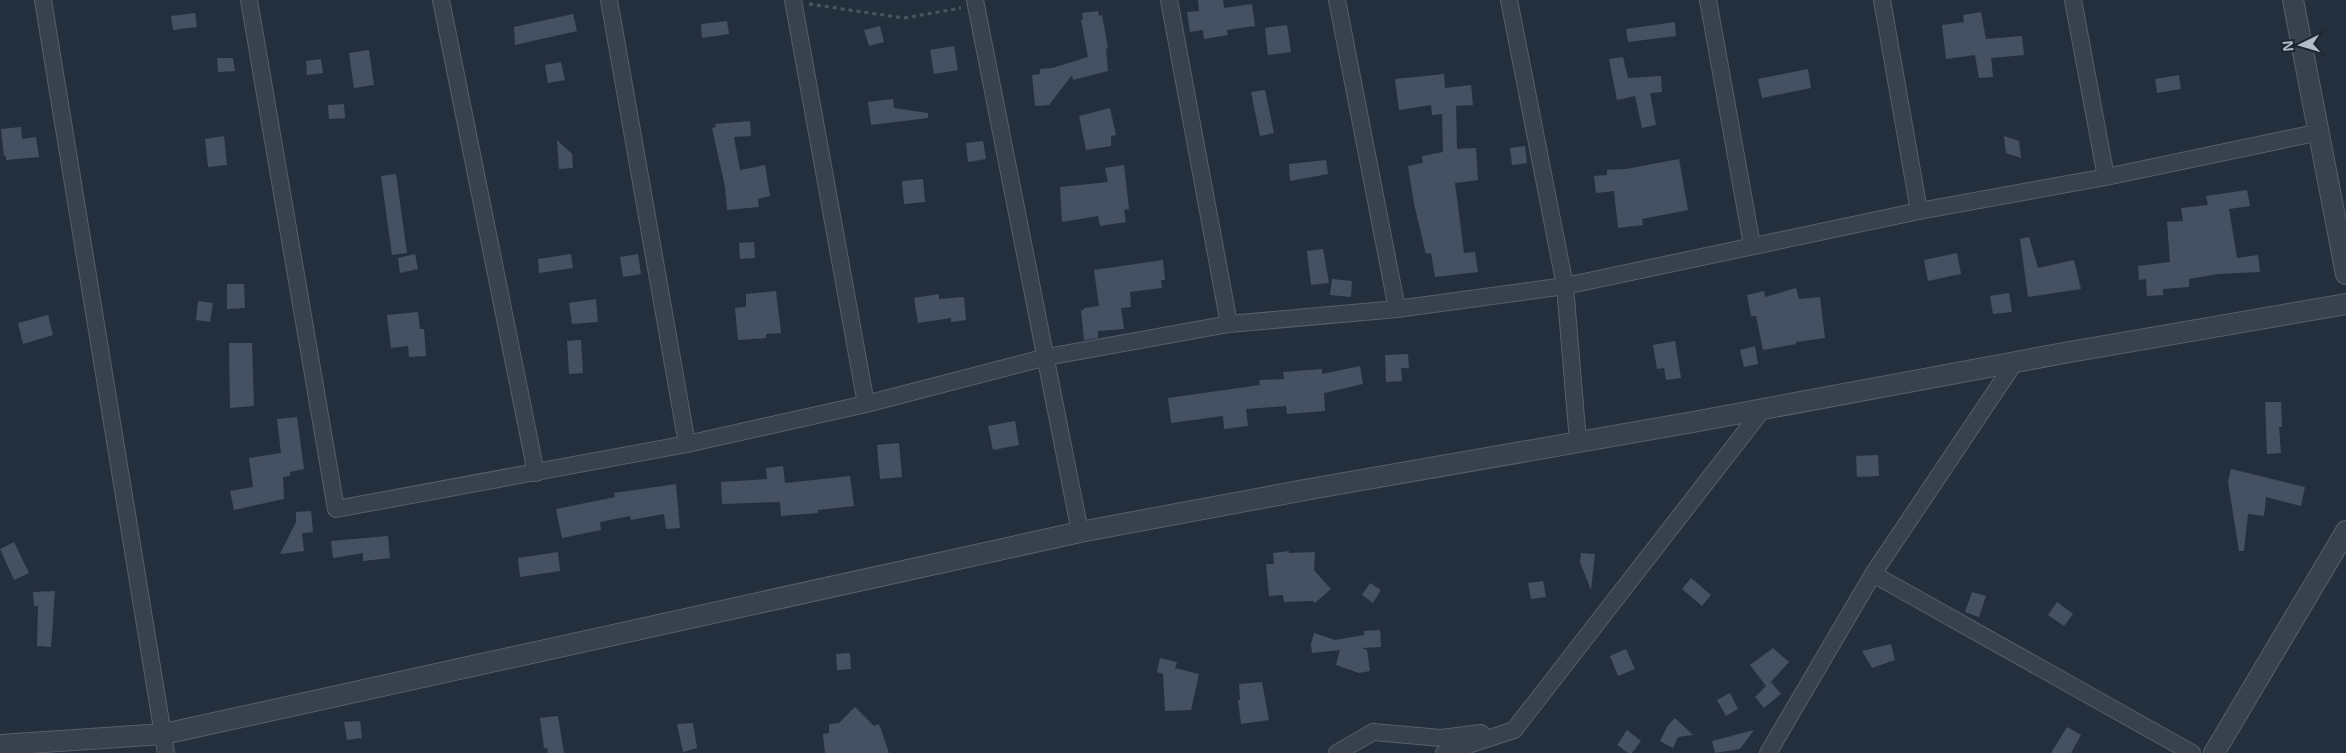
<svg xmlns="http://www.w3.org/2000/svg" width="2346" height="753" font-family="'Noto Sans',sans-serif">
<rect width="100%" height="100%" fill="#242f3e"/>
<!-- building -->
<g fill="#455162">
<path d="M1198,0H1223L1224,8L1252,4L1255,26L1227,30L1228,35L1204,39L1203,30L1190,32L1187,12L1199,11Z"/>
<path d="M1098,11L1099,16L1102,15L1108,48L1106,49L1108,71L1073,80L1072,75L1049,105L1035,106L1032,75L1040,74V69L1052,68L1088,57L1081,20L1083,19L1082,13Z"/>
<path d="M1981,12L1986,39L2022,36L2024,55L1991,58L1993,77L1979,78L1975,55L1946,59L1942,25L1964,22L1963,15Z"/>
<path d="M195,13L197,27L173,30L171,16Z"/>
<path d="M573,14L577,31L515,45L514,27Z"/>
<path d="M727,21L729,34L702,38L701,24Z"/>
<path d="M1675,22L1676,36L1628,42L1626,29Z"/>
<path d="M1287,25L1291,52L1268,55L1265,28Z"/>
<path d="M880,26L884,42L869,46L864,30Z"/>
<path d="M954,46L958,70L934,74L930,50Z"/>
<path d="M369,50L374,85L354,88L349,53Z"/>
<path d="M1623,57L1628,78L1661,76L1662,92L1650,93L1656,125L1642,128L1635,96L1617,100L1609,59Z"/>
<path d="M217,58H233L235,71L218,72Z"/>
<path d="M321,59L323,73L307,75L306,61Z"/>
<path d="M561,62L565,80L548,83L545,65Z"/>
<path d="M1808,69L1811,88L1762,98L1758,79Z"/>
<path d="M1444,74L1445,88L1471,85L1473,105L1456,106L1457,149L1476,148L1478,180L1455,183L1464,253L1475,252L1478,272L1435,277L1431,253L1426,254L1414,204L1408,166L1423,163L1422,156L1443,152L1442,114L1432,115L1431,105L1399,110L1395,79Z"/>
<path d="M2179,75L2181,89L2157,93L2155,79Z"/>
<path d="M1265,90L1274,133L1260,136L1251,92Z"/>
<path d="M893,99L894,108L928,113V118L871,125L868,102Z"/>
<path d="M344,104L345,118L329,119L328,105Z"/>
<path d="M1110,108L1116,135L1111,136V146L1086,150L1079,116Z"/>
<path d="M750,121L751,136L734,137L740,170L765,165L770,196L758,199L759,207L727,210L725,187L712,128L716,127L715,124Z"/>
<path d="M21,127L22,139L36,137L39,157L6,160V156H4L1,129Z"/>
<path d="M224,136L227,165L208,167L205,139Z"/>
<path d="M2004,136L2019,141L2021,158L2006,153Z"/>
<path d="M557,140L572,154L573,168L559,169Z"/>
<path d="M983,141L986,159L968,162L966,143Z"/>
<path d="M1525,146L1527,163L1512,165L1510,148Z"/>
<path d="M1679,159L1688,210L1642,219L1643,225L1618,228L1614,191L1596,193L1594,176L1607,175V170L1626,169Z"/>
<path d="M1326,160L1328,174L1290,181L1289,164Z"/>
<path d="M1124,165L1129,209L1124,210L1126,222L1100,226L1098,216L1062,222L1060,187L1108,182L1105,168Z"/>
<path d="M396,174L407,253L392,255L381,176Z"/>
<path d="M923,179L925,202L904,204L902,181Z"/>
<path d="M2247,190L2250,206L2229,209L2237,258L2258,255L2260,272L2218,274L2189,279V287L2163,289V295L2147,296L2146,279L2139,280L2138,266L2170,262L2167,222L2183,221L2181,208L2208,205L2206,196Z"/>
<path d="M2029,237L2038,268L2074,260L2081,289L2028,297L2020,239Z"/>
<path d="M754,242L755,258L740,259L739,243Z"/>
<path d="M1323,249L1329,283L1311,285L1307,251Z"/>
<path d="M1957,253L1961,274L1928,281L1924,260Z"/>
<path d="M415,254L418,269L400,273L398,258Z"/>
<path d="M571,254L573,268L539,273L538,259Z"/>
<path d="M638,254L641,274L623,277L620,257Z"/>
<path d="M1163,260L1165,280H1161L1162,288L1130,292L1131,307L1121,308L1124,329L1098,331V338L1084,340L1081,310H1084V308L1099,306L1094,270Z"/>
<path d="M1332,279L1352,281L1351,297L1330,295Z"/>
<path d="M227,284H244L245,308L227,309Z"/>
<path d="M1796,288L1799,299L1820,297L1825,338L1796,342V344L1763,350L1756,316H1751L1747,295L1764,291L1765,297Z"/>
<path d="M776,291L781,333L766,334V338L738,340L735,308L746,307V294Z"/>
<path d="M2009,293L2012,312L1993,314L1990,296Z"/>
<path d="M939,294V299L964,297L966,320L951,322V318L918,323L914,298Z"/>
<path d="M596,299L598,322L572,324L569,303Z"/>
<path d="M198,301L213,303L210,322L196,320Z"/>
<path d="M418,312L420,329H424L426,356L409,357L408,346L391,348L387,315Z"/>
<path d="M48,315L53,335L23,344L18,323Z"/>
<path d="M581,340L583,373L569,374L567,341Z"/>
<path d="M1675,341L1681,378L1666,380L1664,368L1657,369L1653,345Z"/>
<path d="M229,343H252L254,406L230,408Z"/>
<path d="M1755,346L1758,364L1744,367L1740,350Z"/>
<path d="M1408,354L1409,368H1401L1402,381L1386,382L1385,355Z"/>
<path d="M1360,366L1363,384L1324,393L1325,411L1287,414L1286,406L1246,409L1248,426L1224,429L1223,416L1171,423L1168,398L1260,385L1259,380L1284,379L1283,372L1322,369V374Z"/>
<path d="M2265,402H2281L2282,427H2279L2281,453L2267,454Z"/>
<path d="M297,417L304,469L290,472V476L283,477L284,499L234,510L230,491L253,487L249,458L281,453L277,419Z"/>
<path d="M1015,421L1019,445L993,450L988,426Z"/>
<path d="M899,443L902,477L880,479L877,445Z"/>
<path d="M1878,455L1879,476L1857,477L1856,456Z"/>
<path d="M783,466L785,483L850,476L854,506L818,510V513L781,516L780,502L722,504L721,482L767,479L766,468Z"/>
<path d="M2231,469L2305,487L2301,506L2266,497L2264,516L2248,514L2244,551H2239L2228,482Z"/>
<path d="M676,484L680,528L666,529L664,514L631,520L630,516L600,522L601,530L562,538L556,509L615,497L614,493Z"/>
<path d="M311,511L313,532L302,533L304,551L280,554L296,522V512Z"/>
<path d="M388,536L390,558L363,561V553L333,558L331,541Z"/>
<path d="M14,542L29,573L14,580L0,549Z"/>
<path d="M1289,551V553L1315,552L1314,570L1331,589L1315,603L1313,601L1284,602L1283,595L1269,596L1266,564H1274L1273,553Z"/>
<path d="M558,552L560,571L520,577L518,558Z"/>
<path d="M1581,553L1595,554L1591,590L1580,562Z"/>
<path d="M1691,578L1711,595L1702,606L1682,589Z"/>
<path d="M1543,581L1546,597L1531,599L1528,583Z"/>
<path d="M1370,583L1381,590L1373,603L1362,595Z"/>
<path d="M55,591L51,647L37,646L38,606H34L33,592Z"/>
<path d="M1972,592L1986,596L1979,617L1965,612Z"/>
<path d="M2057,602L2073,614L2064,626L2048,615Z"/>
<path d="M1380,630L1381,647L1362,648L1367,650L1370,671L1359,673L1336,665L1340,650L1312,653L1311,644L1314,633L1335,640L1364,635V631Z"/>
<path d="M1891,644L1895,660L1872,668L1862,651Z"/>
<path d="M1773,648L1789,662L1769,684L1771,682L1781,694L1764,708L1755,697L1766,686L1750,665Z"/>
<path d="M1626,649L1635,669L1618,676L1610,656Z"/>
<path d="M850,653L851,669L837,670L836,654Z"/>
<path d="M1160,658L1177,662L1175,668L1199,674L1191,710L1165,711L1163,674L1157,672Z"/>
<path d="M1262,682L1269,720L1241,724L1238,700H1240L1239,684Z"/>
<path d="M1730,693L1738,709L1726,716L1717,700Z"/>
<path d="M855,707L874,726L879,724L889,753H825L823,734L829,733V724L839,723Z"/>
<path d="M558,716L564,753H548L547,748H544L540,718Z"/>
<path d="M1675,718L1693,735L1678,737L1673,748L1660,741L1668,725Z"/>
<path d="M360,721L362,738L347,740L344,722Z"/>
<path d="M693,723L697,748L683,752L677,724Z"/>
<path d="M2067,727L2081,735L2071,753H2051Z"/>
<path d="M1627,730L1641,741L1632,753H1628L1617,745Z"/>
<path d="M1754,730L1740,749L1715,753L1712,741Z"/>
</g>
<g fill="none" stroke-linecap="round" stroke-linejoin="round">
<!-- minor casing -->
<g stroke="#565f6c" stroke-width="18">
<g id="minor">
<path d="M43,0L166,753"/>
<path d="M249,0L336,509L687,444L866,404L1047,357L1229,324L1397,309L1565,286L1919,211L2106,177L2320,132"/>
<path d="M441,0L536,473"/>
<path d="M609,0L687,444"/>
<path d="M793,0L866,404"/>
<path d="M975,0L1080,532"/>
<path d="M1169,0L1229,324"/>
<path d="M1337,0L1397,309"/>
<path d="M1509,0L1565,286L1578,442"/>
<path d="M1708,0L1752,245"/>
<path d="M1882,0L1919,211"/>
<path d="M2073,0L2106,177"/>
<path d="M1873,574L2192,753"/>
<path d="M1337,753L1373,732L1441,738L1481,733"/>
<path d="M1444,753L1514,730L1763,409"/>
<path d="M1768,753L1873,574L2015,362"/>
</g>
</g>
<!-- tertiary casing -->
<g stroke="#565f6c" stroke-width="22">
<g id="tertiary">
<path d="M2293,0L2346,274"/>
<path d="M0,745L164,734L1080,532L1310,489L1693,422L2064,353L2346,304"/>
<path d="M2214,753L2346,531"/>
</g>
</g>
<!-- path -->
<path stroke="#44595c" stroke-width="3" stroke-dasharray="4 4" stroke-linecap="butt" d="M809,4L904,18L961,8"/>
<!-- minor -->
<use href="#minor" stroke="#38414e" stroke-width="16"/>
<!-- tertiary -->
<use href="#tertiary" stroke="#38414e" stroke-width="20"/>
</g>
<!-- north arrow -->
<g transform="translate(2301 45) rotate(265)" stroke="#1d2633" stroke-width="4" paint-order="stroke">
<path d="M0-4L9 19L0 12L-9 19Z" fill="#b4bcc9"/>
<text y="-8" font-size="14" font-weight="bold" text-anchor="middle" fill="#b4bcc9">N</text>
</g>
</svg>
